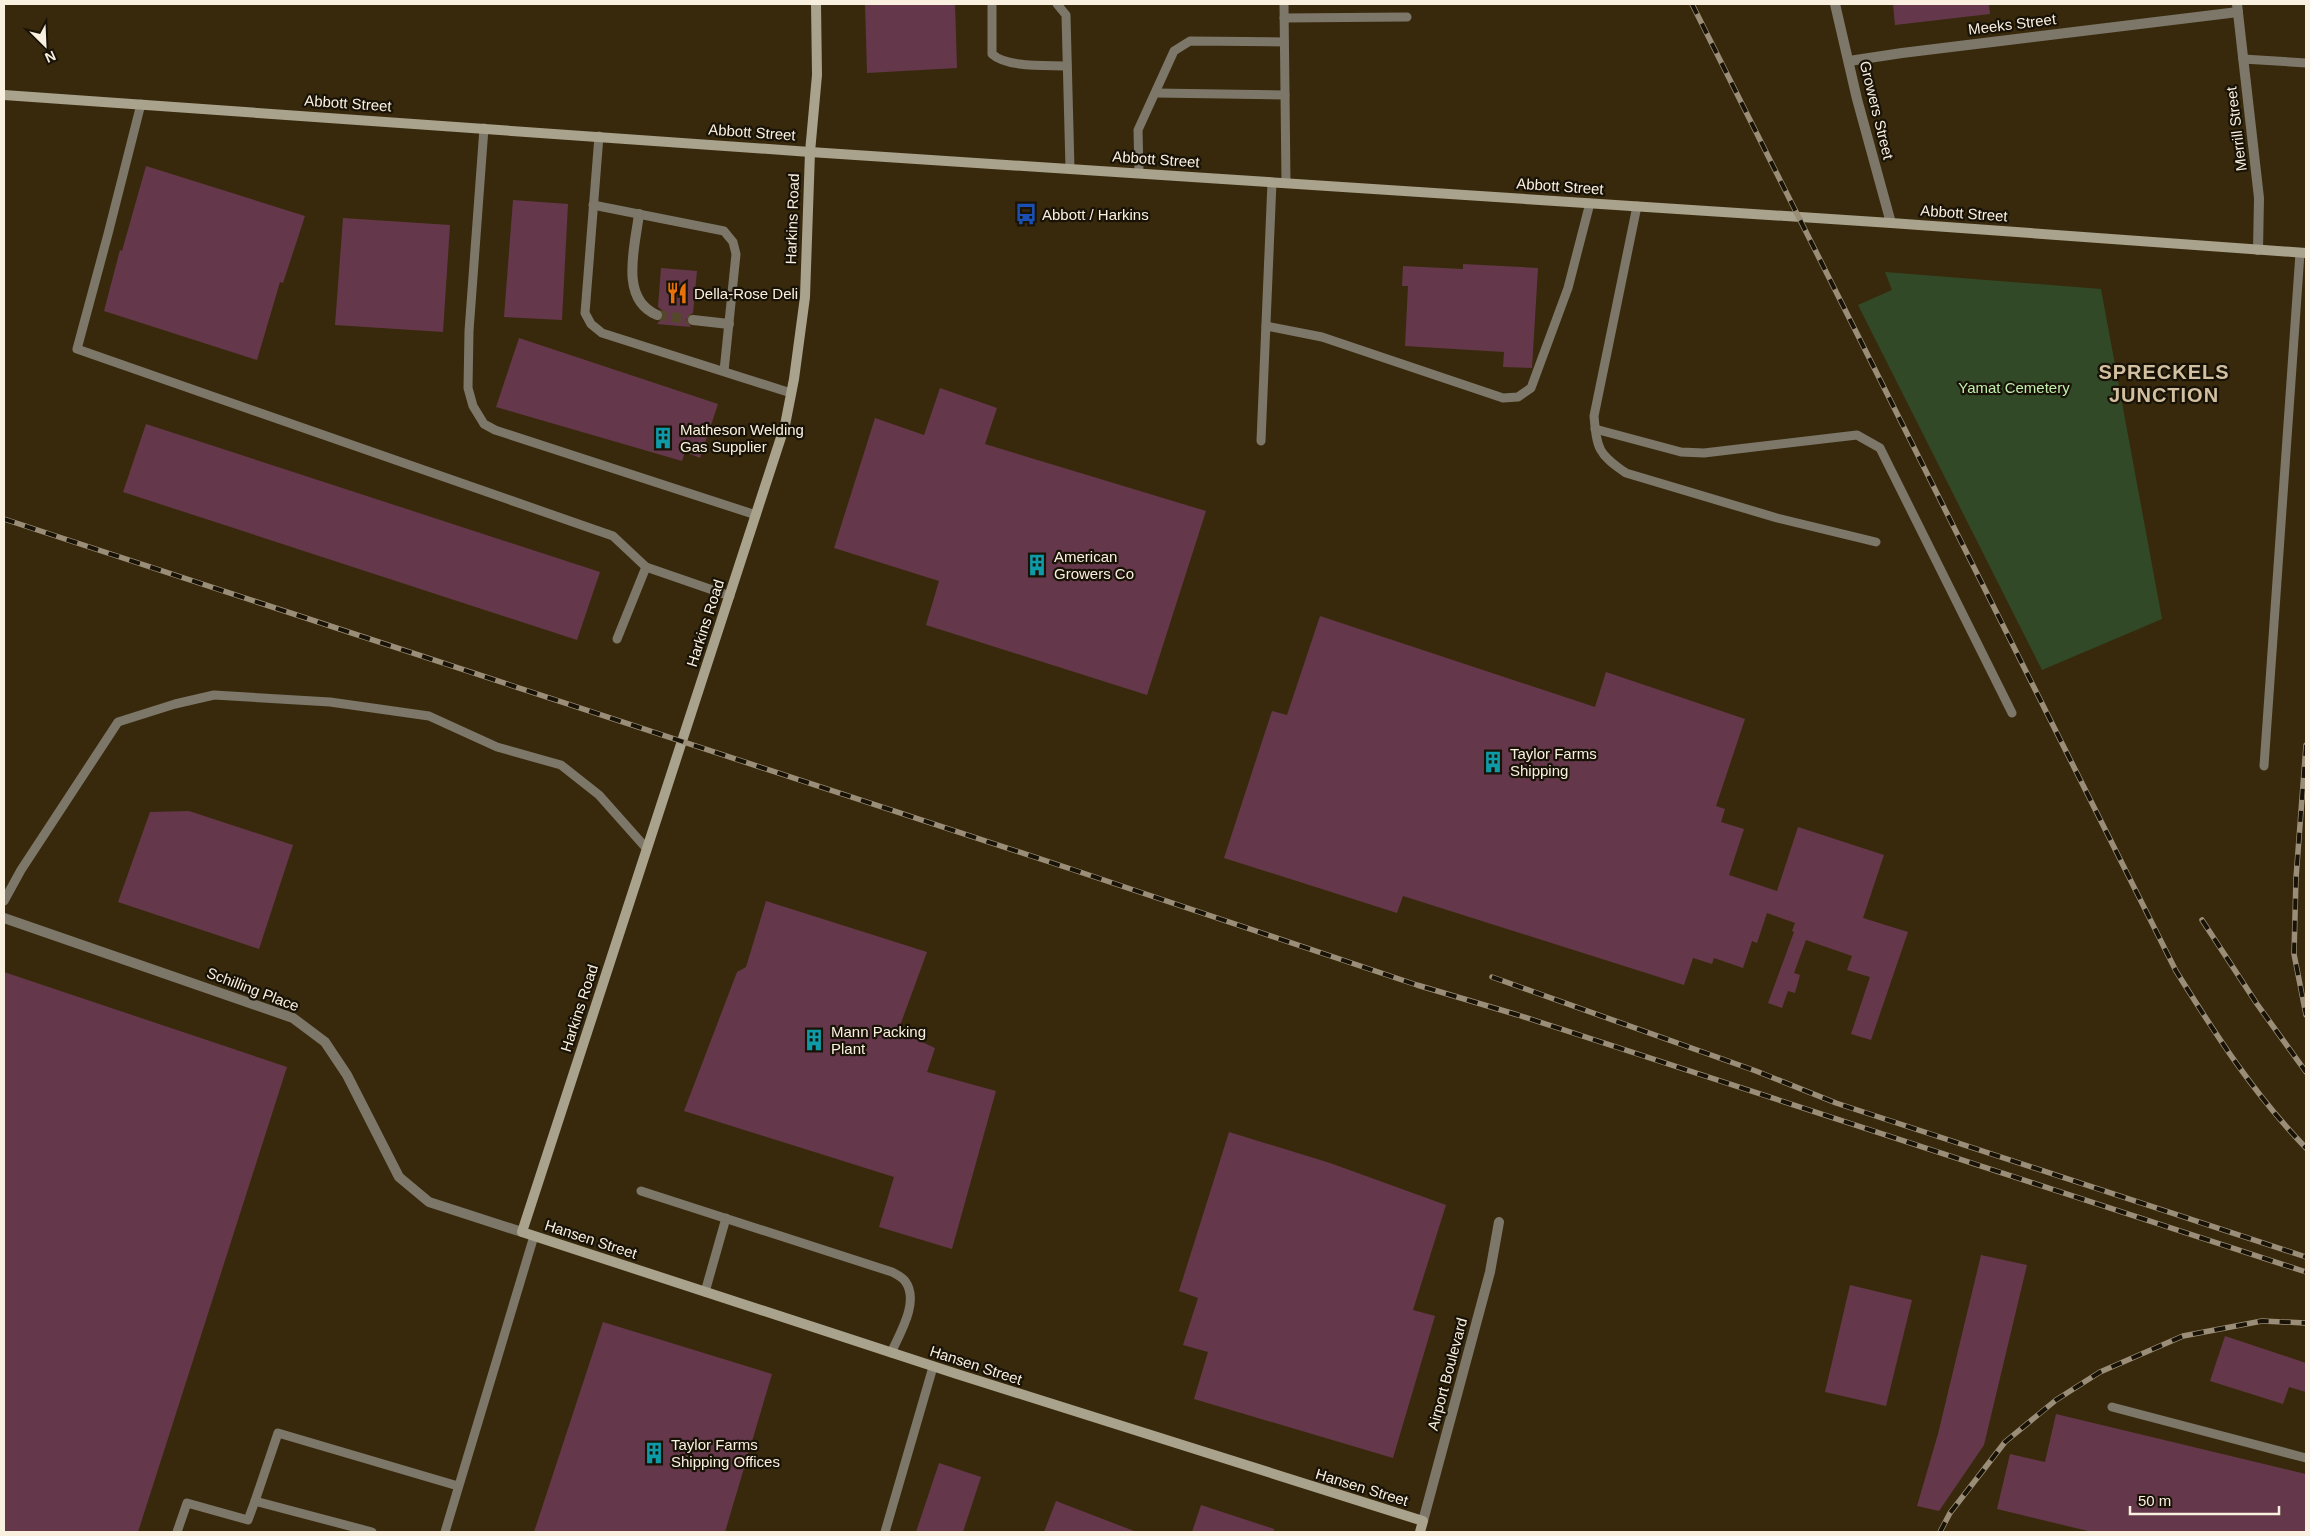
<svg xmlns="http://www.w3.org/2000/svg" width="2310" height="1536" font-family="Arial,sans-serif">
<rect width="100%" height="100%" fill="#38290c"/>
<!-- green -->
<path fill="#324927" d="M1885,272L2101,289L2162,619L2042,670L1858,305L1892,290Z"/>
<!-- building -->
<g fill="#64384a">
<path d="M865,4H955L957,68L867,73Z"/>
<path d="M1893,4H1989L1990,14L1895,25Z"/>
<path d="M146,166L305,216L283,283L280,282L257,360L104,311L120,250L122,251Z"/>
<path d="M513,200L568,204L562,320L504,317Z"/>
<path d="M343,218L450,225L443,332L335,325Z"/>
<path d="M1463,264L1538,268L1532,368L1503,367L1504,352L1405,346L1408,286H1402L1403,266L1463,269Z"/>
<path d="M661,268L697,271L693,313L688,316L686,320L691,327L657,324L664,316L663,311L658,307Z"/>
<path d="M519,338L718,404L700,458L685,452L682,461L496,407Z"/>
<path d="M940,388L997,408L985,444L1206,511L1147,695L926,625L939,581L834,548L875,418L924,435Z"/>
<path d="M146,424L600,572L577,640L123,492Z"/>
<path d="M1320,616L1595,707L1606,672L1745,719L1716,806L1725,809L1721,822L1744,829L1729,875L1777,891L1798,827L1884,855L1863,918L1908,932L1871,1040L1851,1034L1870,977L1847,970L1852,956L1806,940L1794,973L1800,975L1795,993L1788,991L1782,1008L1768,1003L1794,932L1792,931L1795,923L1767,913L1757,943L1752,941L1743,968L1714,958L1712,964L1693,958L1684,985L1403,896L1397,913L1224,858L1272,711L1287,715Z"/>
<path d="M189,811L293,845L259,949L118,902L150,812Z"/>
<path d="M766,901L927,952L898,1031L935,1048L927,1072L996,1091L952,1249L879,1227L894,1177L684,1111L737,972L746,967Z"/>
<path d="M4,972L287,1067L138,1532H4Z"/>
<path d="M1229,1132L1330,1163L1446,1205L1413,1310L1435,1316L1393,1458L1194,1399L1208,1352L1183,1345L1198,1298L1179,1291Z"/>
<path d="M1981,1255L2027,1265L1984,1445L1939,1511L1917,1506L1938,1434Z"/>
<path d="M1850,1285L1912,1300L1886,1406L1825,1392Z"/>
<path d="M603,1322L772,1374L725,1532H534Z"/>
<path d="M2225,1336L2306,1363V1392L2289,1387L2283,1404L2210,1381Z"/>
<path d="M2056,1414L2306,1474V1532H2092L1997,1509L2010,1454L2045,1462Z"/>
<path d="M939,1463L981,1477L963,1532H916Z"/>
<path d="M1056,1501L1134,1531L1133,1532H1044Z"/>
<path d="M1201,1505L1274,1529V1532H1192Z"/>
</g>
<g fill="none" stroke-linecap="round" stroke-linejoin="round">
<!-- street-tunnel -->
<path stroke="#55472c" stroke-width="10" stroke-dasharray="10 5" stroke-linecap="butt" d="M657,315L693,320"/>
<!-- lane -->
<g stroke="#7c7769" stroke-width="9">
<path d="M992,4V54C1007,68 1047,65 1067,66"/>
<path d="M1057,4L1066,15L1070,169"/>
<path d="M1284,4L1286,183"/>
<path d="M1284,18L1407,17"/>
<path d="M2243,59L2306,63"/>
<path d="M1156,93L1285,95"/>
<path d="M141,104L108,234L77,349L613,536L646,567"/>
<path d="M484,128L469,331L468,388L473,406L484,424L495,430L756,515"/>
<path d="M599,136L585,313L591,324L602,333L791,393"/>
<path d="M1139,173L1138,130L1174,51L1190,41L1284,42"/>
<path d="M593,205L724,231L733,242L736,254L724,371"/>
<path d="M1637,206L1594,416C1597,449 1598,454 1626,473L1777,518L1876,542"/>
<path d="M1266,326L1322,337L1503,398L1518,397L1531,388L1568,288L1590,203"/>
<path d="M1595,429L1681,452L1704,453L1857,435L1880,448L2012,713"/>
<path d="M1261,441L1272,182"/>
<path d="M617,639L646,567L730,596"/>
<path d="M2264,766L2300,253"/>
<path d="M4,901L21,870L118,722L175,704L214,695L330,702L429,716L497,747L561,765L599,795L647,849"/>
<path d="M641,1191L892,1272C896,1274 902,1277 905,1281C920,1301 900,1333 891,1353"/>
<path d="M705,1292L726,1218"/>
<path d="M2112,1407L2306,1458"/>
<path d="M255,1501L278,1433L458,1486"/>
<path d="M177,1532L187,1503L248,1520L255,1501L372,1532"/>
<path d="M445,1532L534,1236"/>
<path d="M885,1532L933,1367"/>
</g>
<!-- street -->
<g stroke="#7c7769" stroke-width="10">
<path d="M1835,4L1857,99L1891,223"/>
<path d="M2237,4L2259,198L2258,250"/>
<path d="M1849,61L1902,53L2238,12"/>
<path d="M639,214C635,247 619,299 657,315"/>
<path d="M693,320L729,324"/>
<path d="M4,918L293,1018L325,1042L347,1075L399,1177L429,1202L522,1232"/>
<path d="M1423,1521L1490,1272L1499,1222"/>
</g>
<!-- secondary -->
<g stroke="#a9a28c" stroke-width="10">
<path d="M816,4L817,75L810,152L805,297L794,379L785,425L522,1232L957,1374L1423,1521L1420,1532"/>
<path d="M4,95L810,152L1891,223L2306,253"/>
</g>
<!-- rail casing -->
<g stroke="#9b8e78" stroke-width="5.5">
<g id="rail">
<path d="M1692,4L2176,971C2216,1035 2253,1093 2306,1148"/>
<path d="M4,519L1071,869L1417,985L1518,1015L2306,1272"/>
<path d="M2306,745L2296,878L2294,954L2306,1015"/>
<path d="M2202,920L2257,1004L2306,1072"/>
<path d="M1492,977L1756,1071L1836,1103L2306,1257"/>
<path d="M1940,1532L1950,1513L2005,1442L2056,1400L2100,1372L2183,1336L2262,1321L2306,1323"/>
</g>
</g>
<!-- rail -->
<use href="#rail" stroke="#191307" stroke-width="4" stroke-dasharray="11" stroke-linecap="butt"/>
</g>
<!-- icons -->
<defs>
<g id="bus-bare" transform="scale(1.725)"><path d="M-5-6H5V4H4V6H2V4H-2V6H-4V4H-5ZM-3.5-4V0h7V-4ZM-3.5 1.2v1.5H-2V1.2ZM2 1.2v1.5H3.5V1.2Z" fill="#1a4fb4" stroke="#191307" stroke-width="2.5" paint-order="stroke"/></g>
<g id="restaurant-bare" transform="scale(1.725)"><path d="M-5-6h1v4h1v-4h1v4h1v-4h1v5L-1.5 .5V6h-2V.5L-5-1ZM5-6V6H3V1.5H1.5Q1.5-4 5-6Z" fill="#e8710a" stroke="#191307" stroke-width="2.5" paint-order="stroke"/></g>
<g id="building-bare" transform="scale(1.725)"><path d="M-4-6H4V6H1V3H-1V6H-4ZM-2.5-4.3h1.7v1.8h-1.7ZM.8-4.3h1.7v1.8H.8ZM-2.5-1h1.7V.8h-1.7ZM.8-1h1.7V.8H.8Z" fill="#0f9aa8" stroke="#191307" stroke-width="2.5" paint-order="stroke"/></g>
</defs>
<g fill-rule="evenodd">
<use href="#bus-bare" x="1026" y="214"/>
<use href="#restaurant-bare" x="677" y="293"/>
<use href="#building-bare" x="663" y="438"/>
<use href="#building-bare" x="1037" y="565"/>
<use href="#building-bare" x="1493" y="762"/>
<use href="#building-bare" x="814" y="1040"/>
<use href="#building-bare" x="654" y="1453"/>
</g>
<g text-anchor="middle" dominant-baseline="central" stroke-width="4.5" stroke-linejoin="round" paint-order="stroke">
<!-- street labels -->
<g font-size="15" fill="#faf0e0" stroke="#191307">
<text transform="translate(2012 24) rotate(-7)">Meeks Street</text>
<text transform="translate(348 103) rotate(4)">Abbott Street</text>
<text transform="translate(1877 110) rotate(76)">Growers Street</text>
<text transform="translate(2236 129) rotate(-97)">Merrill Street</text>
<text transform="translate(752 132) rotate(4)">Abbott Street</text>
<text transform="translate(1156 159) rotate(4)">Abbott Street</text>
<text transform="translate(1560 186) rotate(4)">Abbott Street</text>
<text transform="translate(1964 213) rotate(4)">Abbott Street</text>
<text transform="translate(792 219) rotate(-88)">Harkins Road</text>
<text transform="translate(705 623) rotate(-72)">Harkins Road</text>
<text transform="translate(253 989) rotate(21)">Schilling Place</text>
<text transform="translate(579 1008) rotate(-72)">Harkins Road</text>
<text transform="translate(591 1239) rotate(18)">Hansen Street</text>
<text transform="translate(976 1365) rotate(18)">Hansen Street</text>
<text transform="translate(1447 1374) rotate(-75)">Airport Boulevard</text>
<text transform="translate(1362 1487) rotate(17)">Hansen Street</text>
</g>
<!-- poi labels -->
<g font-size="15" fill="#faf0e0" stroke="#191307" text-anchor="start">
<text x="1042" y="214">Abbott / Harkins</text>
<text x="694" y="293">Della-Rose Deli</text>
<text x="680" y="429">Matheson Welding<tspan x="680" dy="17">Gas Supplier</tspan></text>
<text x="1054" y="556">American<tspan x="1054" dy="17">Growers Co</tspan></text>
<text x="1510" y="753">Taylor Farms<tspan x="1510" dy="17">Shipping</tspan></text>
<text x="831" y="1031">Mann Packing<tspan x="831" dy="17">Plant</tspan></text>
<text x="671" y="1444">Taylor Farms<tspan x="671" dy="17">Shipping Offices</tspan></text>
</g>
<!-- park labels -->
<g font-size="15" fill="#c2eeae" stroke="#191307">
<text x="2014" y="387">Yamat Cemetery</text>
</g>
<!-- district labels -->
<g font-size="20" font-weight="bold" letter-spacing="1" fill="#d3c0a0" stroke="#191307">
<text x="2164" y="372">SPRECKELS<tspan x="2164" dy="23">JUNCTION</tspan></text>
</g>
</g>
<!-- border -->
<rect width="2310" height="1536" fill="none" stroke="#faf0e0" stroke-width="10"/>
<!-- north arrow -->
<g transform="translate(45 45) rotate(156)" stroke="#191307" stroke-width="4" paint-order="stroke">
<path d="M0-4L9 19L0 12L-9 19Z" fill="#faf0e0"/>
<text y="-8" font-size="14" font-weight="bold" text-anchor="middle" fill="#faf0e0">N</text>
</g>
<!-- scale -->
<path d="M2130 1506v8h149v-8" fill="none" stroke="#faf0e0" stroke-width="2.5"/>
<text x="2138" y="1506" font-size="15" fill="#faf0e0" stroke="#191307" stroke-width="4" paint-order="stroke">50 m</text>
</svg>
